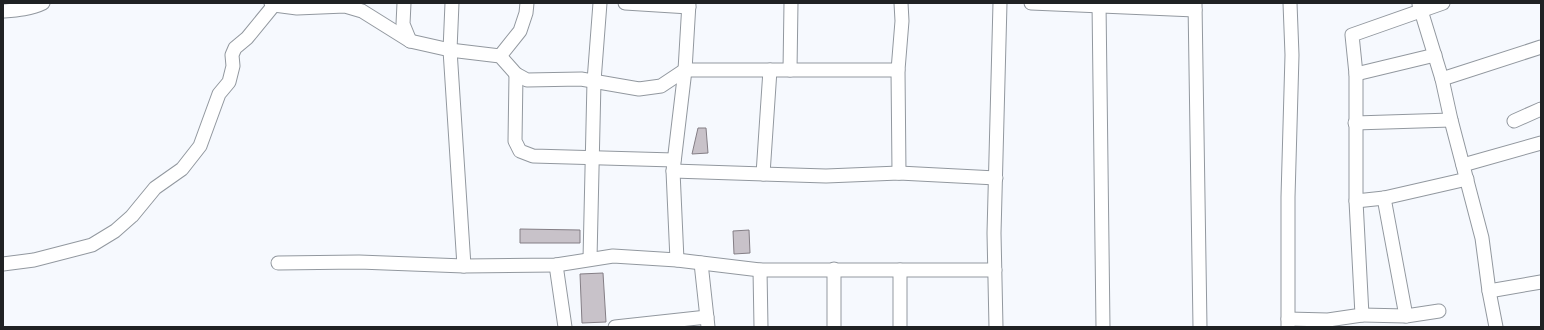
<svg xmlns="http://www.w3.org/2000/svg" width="1544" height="330" font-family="Lato,sans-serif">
<rect width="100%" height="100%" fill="#f6f9fe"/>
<!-- building -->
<g fill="#c8c2c9" stroke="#847e85">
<path d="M698,128H706L708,153L692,154Z"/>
<path d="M520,229L580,230V243H520Z"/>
<path d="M749,230L750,253L734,254L733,231Z"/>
<path d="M603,273L606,322L582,323L580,274Z"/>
</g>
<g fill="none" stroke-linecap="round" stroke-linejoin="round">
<!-- minor casing -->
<g stroke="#92989f" stroke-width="15">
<g id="minor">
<path d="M271,3L274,5L297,8L345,6L362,11L410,41L450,50L500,56L516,74L527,80L581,79L639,89L661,86L685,70H898"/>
<path d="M404,3L403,24L410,41"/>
<path d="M452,3L450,50L464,266"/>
<path d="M625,3L689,7"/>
<path d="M1031,3L1195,10"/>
<path d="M1099,3L1103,327"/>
<path d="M1195,3L1200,327"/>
<path d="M1419,4L1442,79L1451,120L1482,238L1489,291L1496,327"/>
<path d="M3,11C16,10 31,9 43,3"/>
<path d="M500,56L520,31L526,13L527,3"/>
<path d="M790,70L791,3"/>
<path d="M516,74L515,141L520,151L533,156L674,160"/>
<path d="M1356,74L1435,55"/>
<path d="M1442,79L1541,47"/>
<path d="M1514,121L1541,109"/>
<path d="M1355,123L1451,120"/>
<path d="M1463,165L1541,143"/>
<path d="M673,171L826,176L899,173L996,178"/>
<path d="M899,173L898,70L902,21L901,3"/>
<path d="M763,174L770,70"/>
<path d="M1384,198L1406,316"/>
<path d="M1356,201L1384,198L1467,179"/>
<path d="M590,259L594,81L600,3"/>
<path d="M677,260L673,171L685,70L689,3"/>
<path d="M278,263L359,262L464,266L556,265L613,256L677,260L760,270H995"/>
<path d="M701,263L708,327"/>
<path d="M3,264L34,260L92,245L115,231L132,216L155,188L182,169L200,146L219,94L229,82L233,66L232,55L235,48L247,38L274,5"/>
<path d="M556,265L565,327"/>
<path d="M760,270L761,327"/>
<path d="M900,270V327"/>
<path d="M1489,291L1541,282"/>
<path d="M1362,315L1406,316L1439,311"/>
<path d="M1288,319L1328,320L1362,315L1356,201V74L1352,35L1443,3"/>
<path d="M615,327L707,317"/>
<path d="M834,327V269"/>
<path d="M996,327L994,233L1000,3"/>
<path d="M1288,327V197L1292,55L1290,3"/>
</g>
</g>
<!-- minor -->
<use href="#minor" stroke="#fff" stroke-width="13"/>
</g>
<!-- border -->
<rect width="1544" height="330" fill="none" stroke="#202224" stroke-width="8"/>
</svg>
